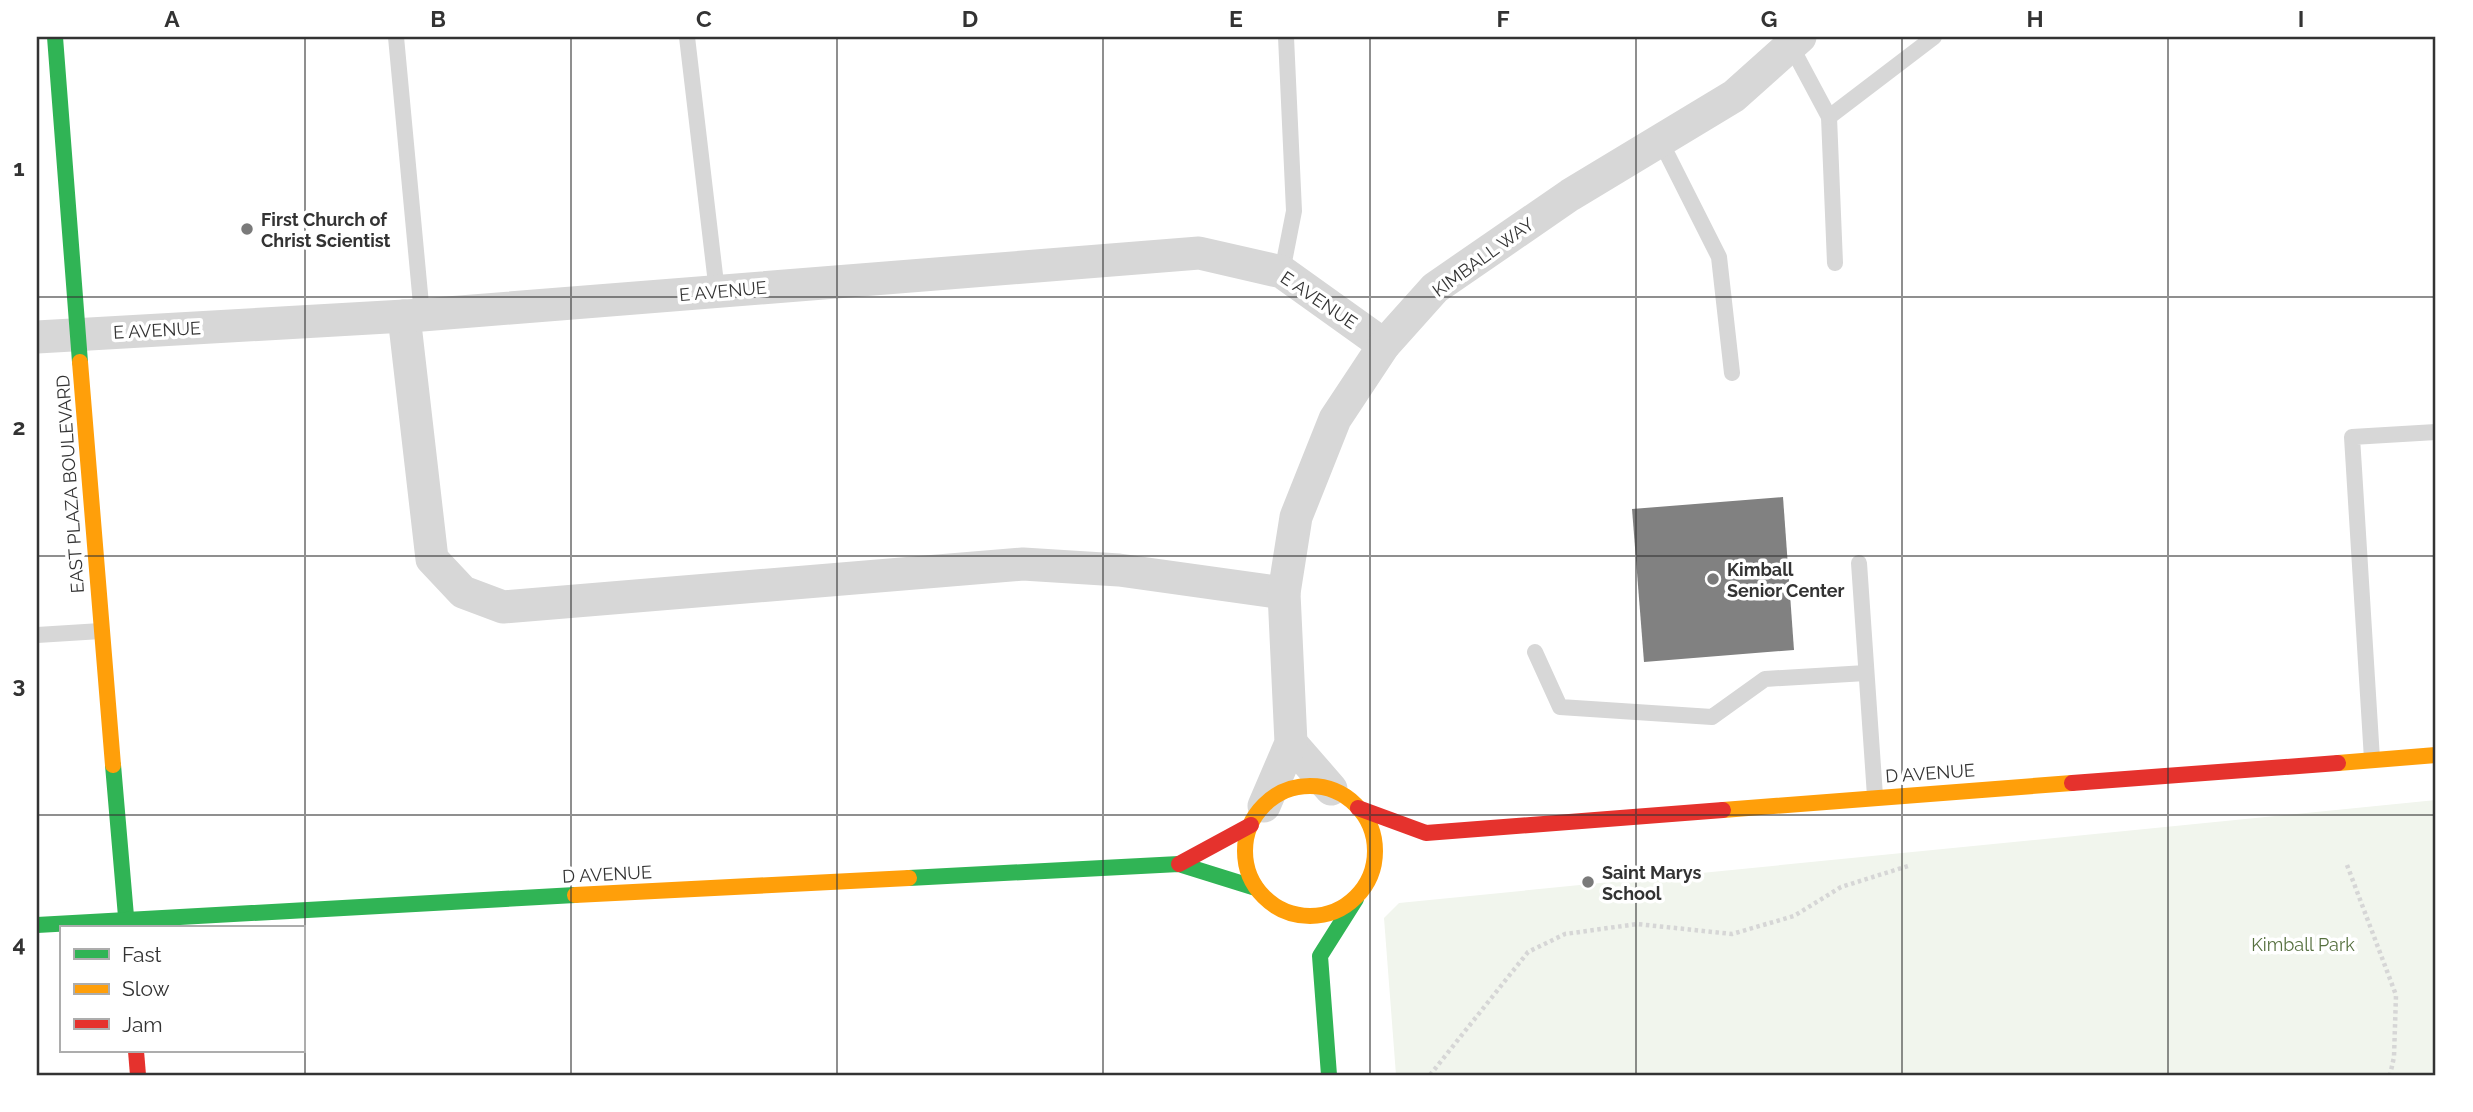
<svg xmlns="http://www.w3.org/2000/svg" width="2473" height="1112" font-family="Raleway,sans-serif">
<rect width="100%" height="100%" fill="#fff"/>
<!-- green -->
<path fill="#f1f5ed" d="M2436,800V1075H1396L1384,918L1399,903Z"/>
<!-- building -->
<path fill="#818181" d="M1783,497L1794,650L1644,662L1632,509Z"/>
<g fill="none" stroke-linecap="round" stroke-linejoin="round">
<!-- path -->
<g stroke="#d6d6d6" stroke-width="4.5" stroke-dasharray="3.5 3.5" stroke-linecap="butt">
<path d="M2347,865L2396,995L2394,1057L2390,1075"/>
<path d="M1430,1075L1528,952L1565,934L1637,924L1732,934L1794,916L1841,887L1908,866"/>
</g>
<!-- lane -->
<g stroke="#d7d7d7" stroke-width="16">
<path d="M396,37L422,315"/>
<path d="M687,37L717,292"/>
<path d="M1790,44L1829,117L1835,263"/>
<path d="M1829,117L1934,37"/>
<path d="M1660,140L1719,257L1732,373"/>
<path d="M1282,272L1294,211L1286,37"/>
<path d="M1859,563L1875,796"/>
<path d="M37,635L101,631"/>
<path d="M1535,652L1560,707L1712,717L1765,679L1866,673"/>
<path d="M2372,759L2352,437L2436,432"/>
</g>
<!-- street -->
<g stroke="#d7d7d7" stroke-width="33">
<path d="M404,316L432,559L463,592L503,607L1023,564L1119,570L1284,593"/>
<path d="M37,337L422,315L1199,253L1282,272L1384,345"/>
<path d="M1291,743L1331,789"/>
<path d="M1264,806L1291,743L1284,593L1296,517L1335,419L1384,345L1435,288L1570,195L1734,96L1800,37"/>
</g>
<!-- fast -->
<g stroke="#30b455" stroke-width="16">
<path d="M55,37L80,362"/>
<path d="M113,765L127,928"/>
<path d="M909,878L1179,864L1256,888"/>
<path d="M37,925L575,895"/>
<path d="M1329,1075L1320,956L1356,899"/>
</g>
<!-- slow -->
<g stroke="#ff9f0a" stroke-width="16">
<path d="M80,362L113,765"/>
<path d="M2338,763L2436,755"/>
<circle cx="1310" cy="851" r="65"/>
<path d="M1723,810L2072,783"/>
<path d="M575,895L909,878"/>
</g>
<!-- jam -->
<g stroke="#e5322d" stroke-width="16">
<path d="M2072,783L2338,763"/>
<path d="M1358,808L1426,833L1723,810"/>
<path d="M1179,864L1251,825"/>
<path d="M136,1051L138,1075"/>
</g>
</g>
<!-- grid -->
<path fill="none" stroke="#333" stroke-width="2" stroke-opacity="0.55" d="M305,37V1075M571,37V1075M837,37V1075M1103,37V1075M1370,37V1075M1636,37V1075M1902,37V1075M2168,37V1075M37,297H2436M37,556H2436M37,815H2436"/>
<!-- markers -->
<g fill="#7a7a7a" stroke="#fff" stroke-width="2.5">
<circle cx="247" cy="229" r="7"/>
<circle cx="1713" cy="579" r="7"/>
<circle cx="1588" cy="882" r="7"/>
</g>
<g text-anchor="middle" dominant-baseline="central" stroke-width="7" stroke-linejoin="round" paint-order="stroke">
<!-- poi labels -->
<g font-size="18" font-weight="bold" fill="#333" stroke="#fff" text-anchor="start">
<text x="261" y="219">First Church of<tspan x="261" dy="21">Christ Scientist</tspan></text>
<text x="1727" y="569">Kimball<tspan x="1727" dy="21">Senior Center</tspan></text>
<text x="1602" y="872">Saint Marys<tspan x="1602" dy="21">School</tspan></text>
</g>
<!-- street labels -->
<g font-size="18" fill="#333" stroke="#fff">
<text transform="translate(1483 257) rotate(-36)">KIMBALL WAY</text>
<text transform="translate(723 291) rotate(-5)">E AVENUE</text>
<text transform="translate(1319 300) rotate(34)">E AVENUE</text>
<text transform="translate(157 330) rotate(-3)">E AVENUE</text>
<text transform="translate(70 484) rotate(-94)">EAST PLAZA BOULEVARD</text>
<text transform="translate(1930 773) rotate(-4)">D AVENUE</text>
<text transform="translate(607 874) rotate(-3)">D AVENUE</text>
</g>
<!-- park labels -->
<g font-size="18" fill="#56703f" stroke="#fff">
<text x="2303" y="944">Kimball Park</text>
</g>
</g>
<!-- border -->
<rect width="2473" height="1112" fill="none" stroke="#ffffff" stroke-width="77"/>
<!-- legend -->
<rect x="60" y="926" width="245" height="126" fill="#ffffff" stroke="#adadad" stroke-width="2"/>
<rect x="74" y="949" width="35" height="10" fill="#30b455" stroke="#adadad" stroke-width="2"/>
<text x="122" y="962" font-size="21" fill="#333333">Fast</text>
<rect x="74" y="984" width="35" height="10" fill="#ff9f0a" stroke="#adadad" stroke-width="2"/>
<text x="122" y="996" font-size="21" fill="#333333">Slow</text>
<rect x="74" y="1019" width="35" height="10" fill="#e5322d" stroke="#adadad" stroke-width="2"/>
<text x="122" y="1032" font-size="21" fill="#333333">Jam</text>
<rect x="38" y="38" width="2396" height="1036" fill="none" stroke="#333" stroke-width="2.5"/>
<g font-size="23" text-anchor="middle" font-weight="bold" fill="#333">
<text x="172" y="27">A</text>
<text x="438" y="27">B</text>
<text x="704" y="27">C</text>
<text x="970" y="27">D</text>
<text x="1236" y="27">E</text>
<text x="1503" y="27">F</text>
<text x="1769" y="27">G</text>
<text x="2035" y="27">H</text>
<text x="2301" y="27">I</text>
<text x="19" y="176">1</text>
<text x="19" y="435">2</text>
<text x="19" y="693">3</text>
<text x="19" y="952">4</text>
</g>
</svg>
